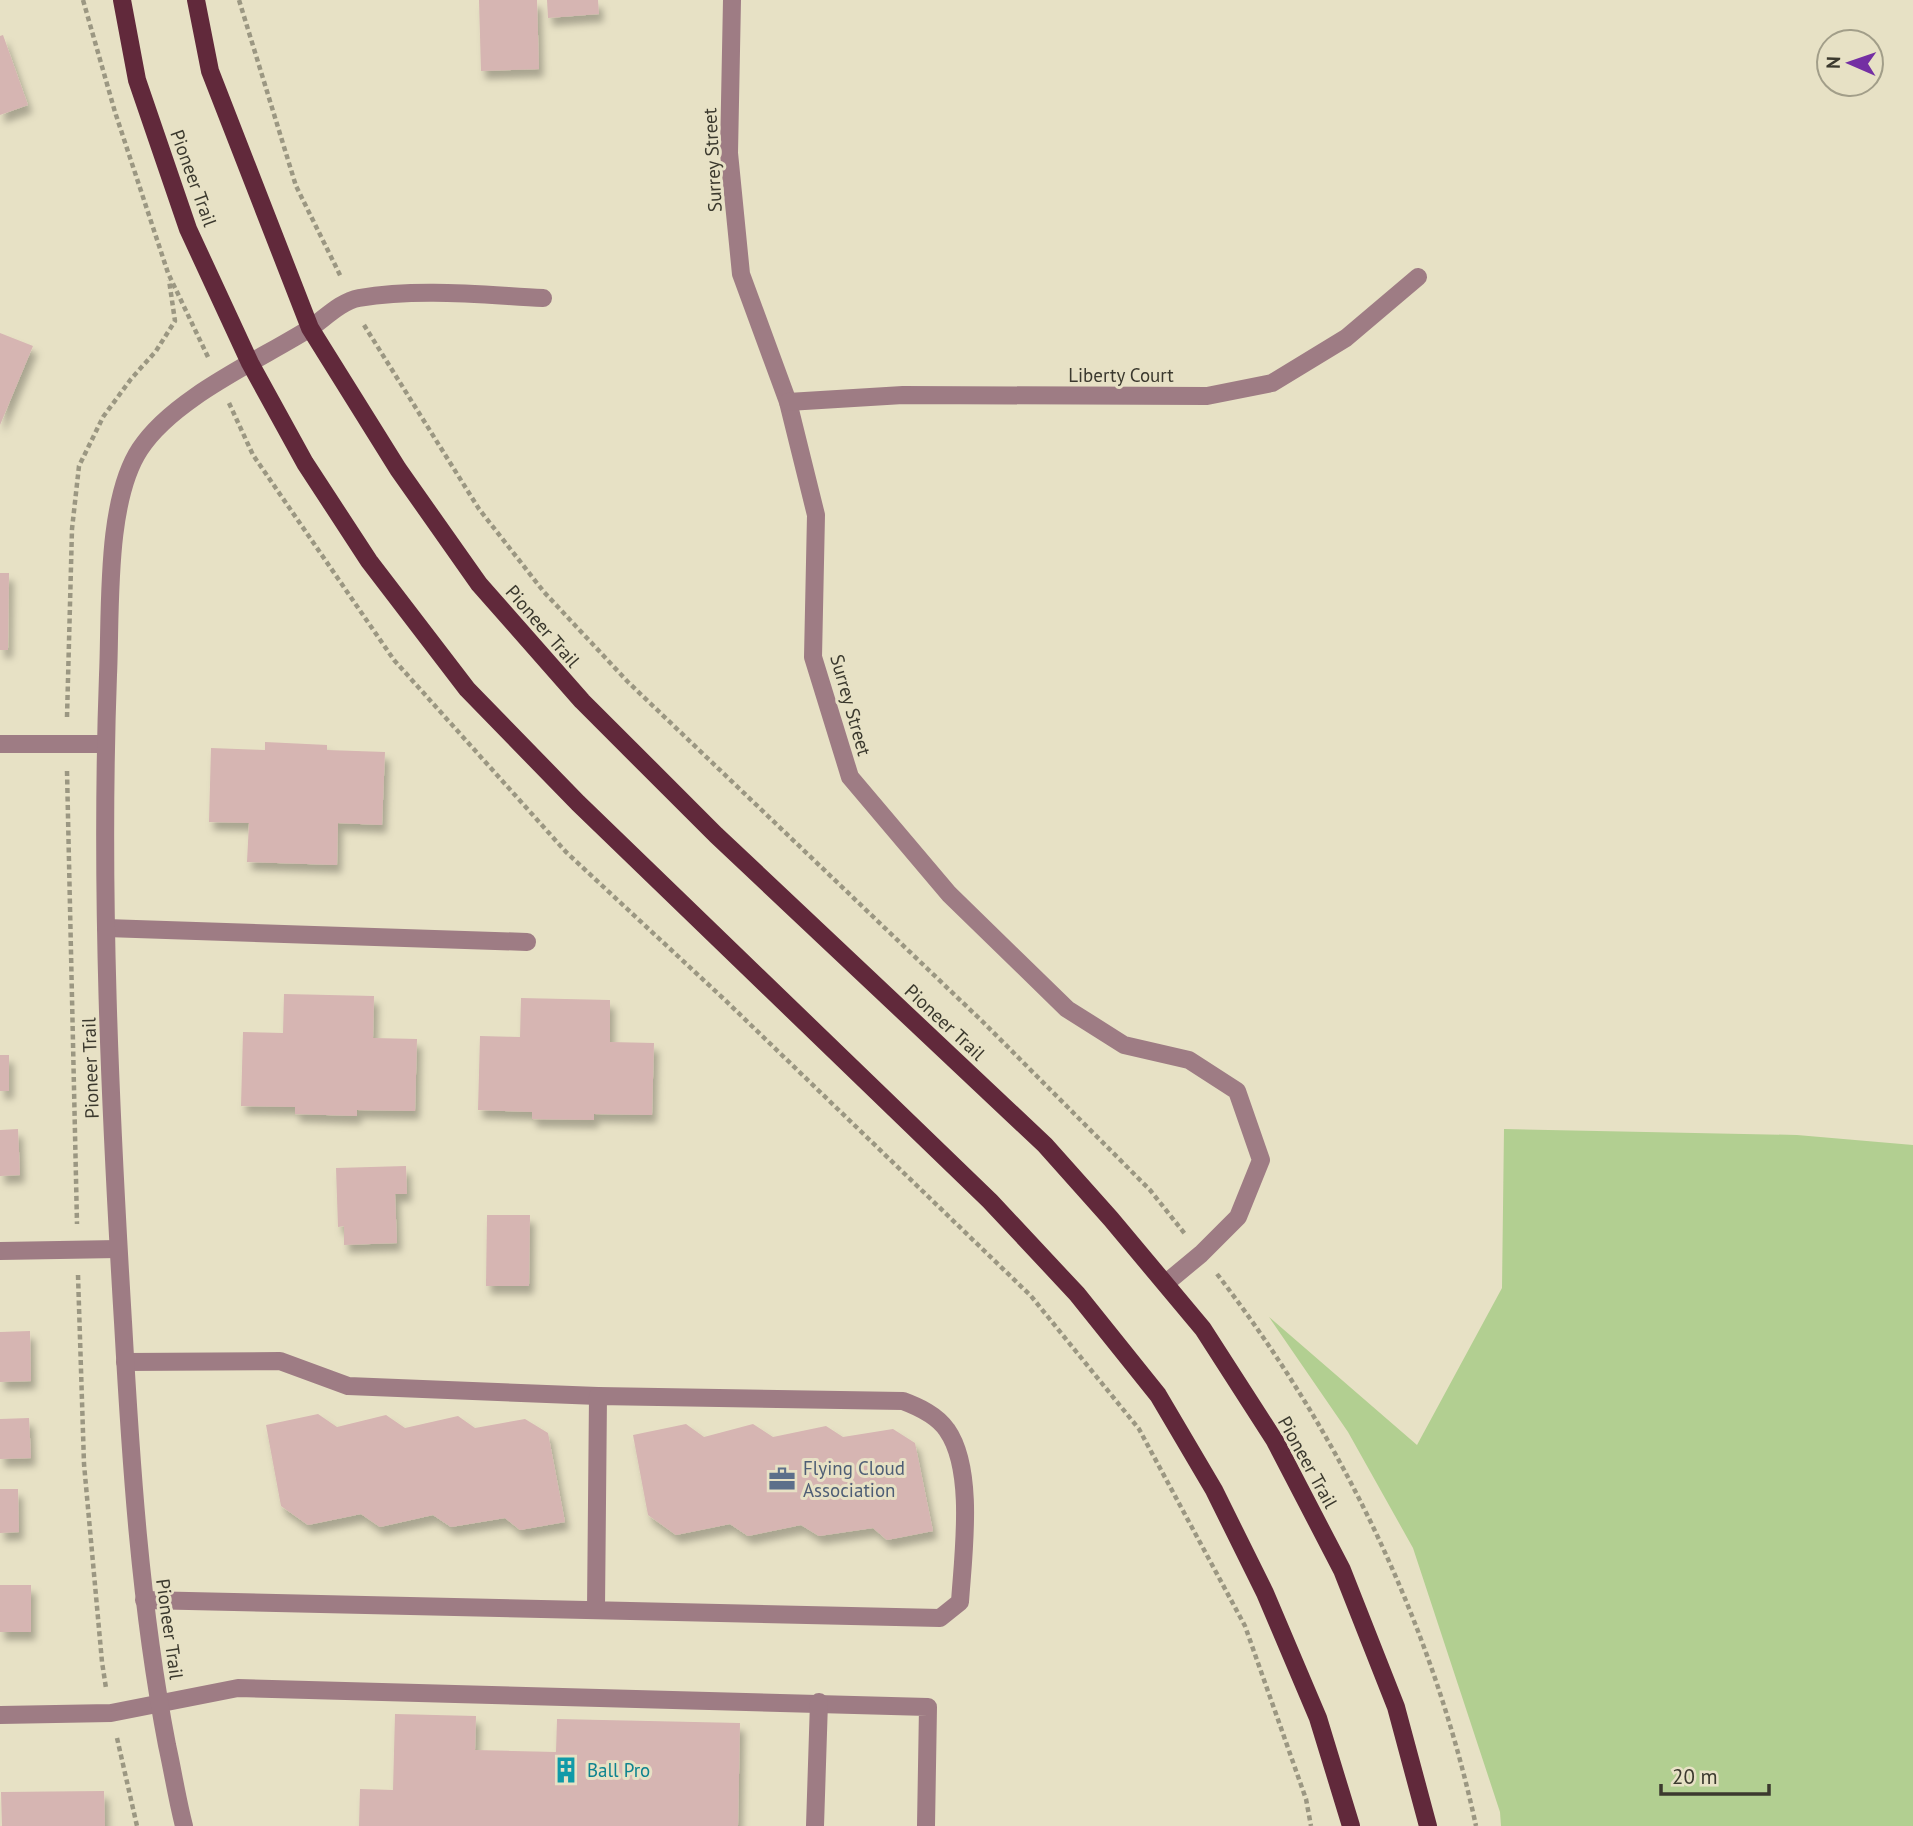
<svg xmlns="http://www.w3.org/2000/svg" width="1913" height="1826" font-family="'PT Sans',sans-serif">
<defs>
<filter id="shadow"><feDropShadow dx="4.5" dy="8" stdDeviation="3.5" flood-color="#0004"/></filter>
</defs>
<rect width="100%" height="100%" fill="#e7e1c5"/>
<!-- green -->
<path fill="#b2cf91" d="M1504,1129L1797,1135L1913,1145V1826H1501L1500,1812L1413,1548L1348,1432L1269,1317L1417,1445L1502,1288Z"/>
<!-- building -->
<g fill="#d6b5b2" filter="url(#shadow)">
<path d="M479,0H537L539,69L481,71Z"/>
<path d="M547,0H598L599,14L548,18Z"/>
<path d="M3,35L28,105L0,115V36Z"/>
<path d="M0,333L33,346L0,425Z"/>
<path d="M0,573H9L8,650H0Z"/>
<path d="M265,742L327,745V750L385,752L382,825L338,823L337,865L247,862L249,823L209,822L211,748L265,750Z"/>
<path d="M284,994L374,996L373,1038L417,1039L415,1111L357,1110V1116L295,1114V1107L241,1106L243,1032L283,1033Z"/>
<path d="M521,998L610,1000V1042L654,1043L652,1115L594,1114V1120L532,1119V1112L478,1110L480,1036L520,1037Z"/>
<rect x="0" y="1055" width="9" height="36"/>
<path d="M18,1129L20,1175L0,1176V1130Z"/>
<path d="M406,1166L407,1194H395L397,1243L344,1245V1226L338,1227L336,1168Z"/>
<path d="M487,1215H530L529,1286H486Z"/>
<path d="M30,1331L31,1381L0,1382V1332Z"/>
<path d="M318,1414L337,1427L386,1415L405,1428L458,1416L475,1428L525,1419L548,1433L565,1522L520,1530L505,1518L451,1527L433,1515L380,1527L361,1514L308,1525L281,1506L266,1425Z"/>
<path d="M29,1418L31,1458L0,1459V1419Z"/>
<path d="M686,1424L704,1437L753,1424L773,1437L826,1426L843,1437L893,1429L915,1443L933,1531L887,1540L873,1528L819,1536L801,1525L748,1536L730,1524L676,1535L648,1515L633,1435Z"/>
<path d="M0,1489H18L19,1532L0,1533Z"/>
<rect x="0" y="1585" width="31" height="47"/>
<path d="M395,1714L476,1716L475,1750L556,1752L557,1719L740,1723L738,1826H359L360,1789L393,1790Z"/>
<path d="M104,1791L105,1826H2L1,1792Z"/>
</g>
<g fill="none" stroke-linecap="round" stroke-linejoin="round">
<!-- path -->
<g stroke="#9b9782" stroke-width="4.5" stroke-dasharray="5 3.5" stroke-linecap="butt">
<path d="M83,0L115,112L168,273L208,357"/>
<path d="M239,0L296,186L341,277"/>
<path d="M364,325L479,509L544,592L628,682L983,1022L1150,1190L1185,1234"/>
<path d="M229,403L253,455L394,660L566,852L725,1000L1031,1296L1139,1429L1245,1626L1306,1799L1311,1826"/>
<path d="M67,717L72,529L79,466L103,417L131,379L156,351L175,321L169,280"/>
<path d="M67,771L77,1224"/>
<path d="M1217,1274C1342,1436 1433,1626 1476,1826"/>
<path d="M78,1275L84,1464L102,1662L106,1688"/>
<path d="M117,1738L137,1826"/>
</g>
<!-- minor -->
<g stroke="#9e7c84" stroke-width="18">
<path d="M732,0L729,153L741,274L788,402L816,515L813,657L850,777L949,894L1067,1009L1124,1045L1189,1060L1237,1091L1261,1160L1238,1217L1201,1254L1166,1283"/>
<path d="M788,402L903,395L1207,396L1272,383L1346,338L1418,277"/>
<path d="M0,744H106"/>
<path d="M106,928L527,942"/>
<path d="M0,1251L118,1249"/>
<path d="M125,1362L280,1361L348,1386L598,1396"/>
<path d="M144,1600L940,1618L960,1602C963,1555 975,1470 947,1430C937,1415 919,1407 903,1401L598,1396L596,1609"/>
<path d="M0,1715L111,1713L238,1688L928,1707L926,1826"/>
<path d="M184,1826C177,1799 173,1772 167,1745C140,1605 131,1464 123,1322C110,1108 100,890 108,675C111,611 105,502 140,449C174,397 260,360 312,327C326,317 342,301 359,298C420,288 482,295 543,298"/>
<path d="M815,1826L819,1702"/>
</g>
<!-- major -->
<g stroke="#61293b" stroke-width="18">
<path d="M122,0L137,80L188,229L250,363L305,463L369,561L467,689L578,803L990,1201L1077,1294L1158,1395L1214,1490L1265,1593L1318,1718L1351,1826"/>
<path d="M196,0L210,71L310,328L398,469L479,584L582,701L716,835L1045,1145L1111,1219L1203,1329L1275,1441L1342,1570L1396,1707L1428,1826"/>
</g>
</g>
<!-- icons -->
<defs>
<g id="office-bare" transform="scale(2.1)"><path d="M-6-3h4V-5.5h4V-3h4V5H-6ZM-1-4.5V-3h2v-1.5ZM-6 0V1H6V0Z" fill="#5c6f8a" stroke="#e7e1c5" stroke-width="2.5" paint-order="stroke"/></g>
<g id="building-bare" transform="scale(2.1)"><path d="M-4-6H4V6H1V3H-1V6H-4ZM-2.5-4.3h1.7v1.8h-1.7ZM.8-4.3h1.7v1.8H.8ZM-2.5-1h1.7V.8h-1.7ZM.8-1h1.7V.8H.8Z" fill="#0f9aa8" stroke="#e7e1c5" stroke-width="2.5" paint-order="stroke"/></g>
</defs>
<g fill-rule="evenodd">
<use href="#office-bare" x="782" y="1479"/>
<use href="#building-bare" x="566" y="1770"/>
</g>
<g text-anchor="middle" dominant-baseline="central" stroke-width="6" stroke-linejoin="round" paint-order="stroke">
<!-- street labels -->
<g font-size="19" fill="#3b392e" stroke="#e7e1c5">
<text transform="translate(712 160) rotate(-93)">Surrey Street</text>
<text transform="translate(194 178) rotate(70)">Pioneer Trail</text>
<text x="1121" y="375">Liberty Court</text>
<text transform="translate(543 626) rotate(49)">Pioneer Trail</text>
<text transform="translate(851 705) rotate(74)">Surrey Street</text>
<text transform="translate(945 1022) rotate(43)">Pioneer Trail</text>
<text transform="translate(90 1068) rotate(-92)">Pioneer Trail</text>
<text transform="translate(1308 1462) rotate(61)">Pioneer Trail</text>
<text transform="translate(170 1629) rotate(82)">Pioneer Trail</text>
</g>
<!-- service labels -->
<g font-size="19" fill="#4e5e75" stroke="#e7e1c5" text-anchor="start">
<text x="803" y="1468">Flying Cloud<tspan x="803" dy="22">Association</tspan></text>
</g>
<!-- culture labels -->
<g font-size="19" fill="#0d838f" stroke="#e7e1c5" text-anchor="start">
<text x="587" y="1770">Ball Pro</text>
</g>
</g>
<!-- north arrow -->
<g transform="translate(1850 63) rotate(272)"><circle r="33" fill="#e7e1c5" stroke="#a29e89" stroke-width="2"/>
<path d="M0-5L12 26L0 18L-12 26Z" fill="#742fa3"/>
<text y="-10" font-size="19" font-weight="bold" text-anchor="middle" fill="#3b392e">N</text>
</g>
<!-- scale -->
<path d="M1661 1784v10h108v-10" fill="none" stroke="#3b392e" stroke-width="3.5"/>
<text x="1672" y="1784" font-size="21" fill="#3b392e" stroke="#e7e1c5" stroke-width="5" paint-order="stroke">20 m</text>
</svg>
